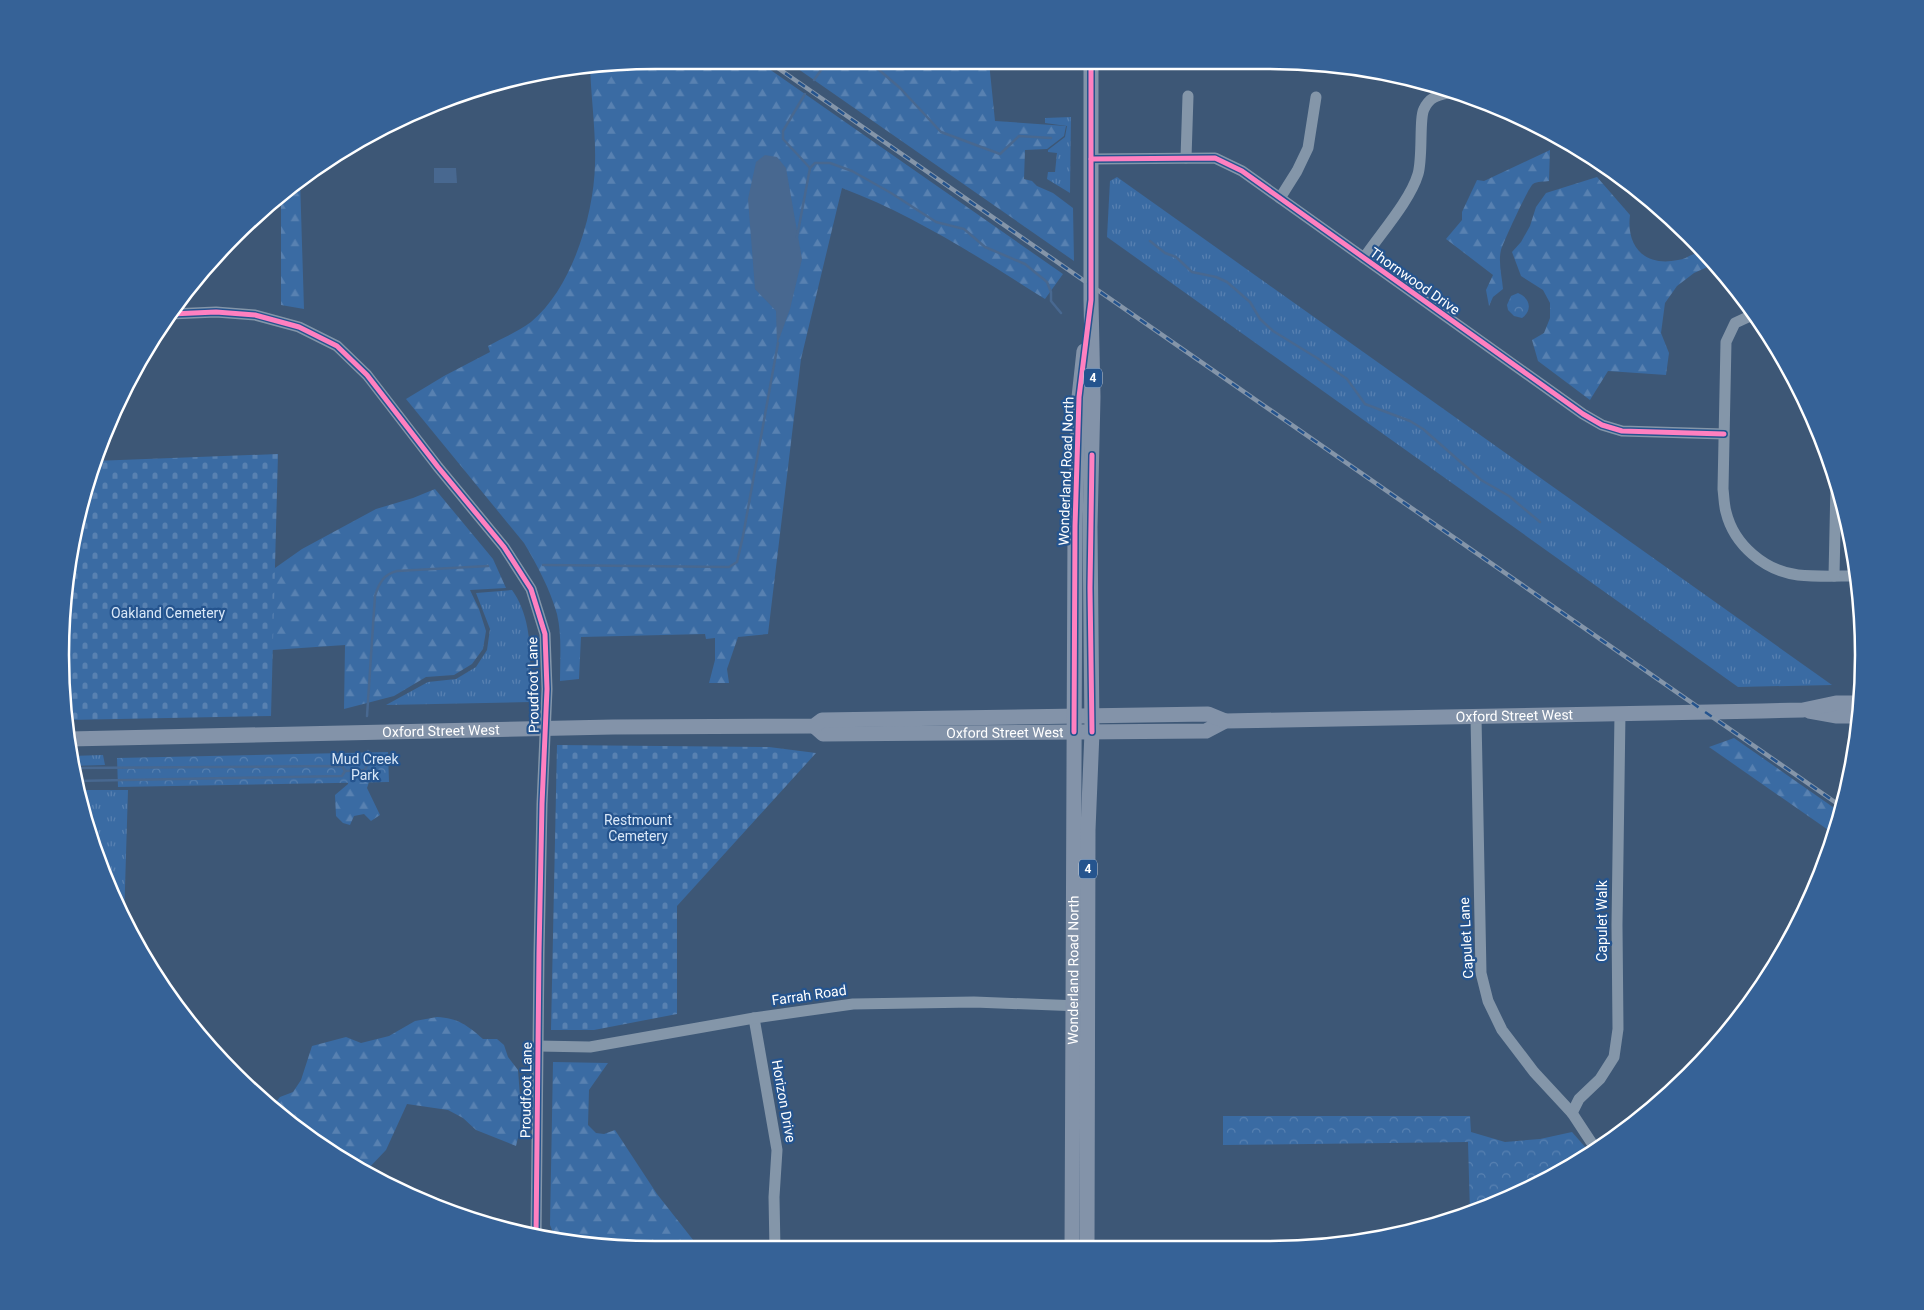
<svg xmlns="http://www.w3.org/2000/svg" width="1924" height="1310" font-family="Roboto,sans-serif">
<defs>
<pattern id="grass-tufts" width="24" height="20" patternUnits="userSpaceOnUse" patternTransform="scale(1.25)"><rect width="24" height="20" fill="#3a6ba3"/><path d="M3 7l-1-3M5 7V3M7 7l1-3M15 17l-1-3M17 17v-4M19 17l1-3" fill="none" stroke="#5881b1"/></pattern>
<pattern id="forest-firs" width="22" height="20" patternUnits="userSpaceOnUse" patternTransform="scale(1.25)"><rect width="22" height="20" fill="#3a6ba3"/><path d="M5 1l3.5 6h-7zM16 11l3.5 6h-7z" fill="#5881b1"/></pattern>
<pattern id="cemetery-stones" width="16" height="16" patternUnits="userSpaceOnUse" patternTransform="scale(1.25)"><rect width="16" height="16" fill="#3a6ba3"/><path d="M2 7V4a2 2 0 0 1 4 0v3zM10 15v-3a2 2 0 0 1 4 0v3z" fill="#5881b1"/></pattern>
<pattern id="park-crowns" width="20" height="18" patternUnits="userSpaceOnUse" patternTransform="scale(1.25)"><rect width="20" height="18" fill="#3a6ba3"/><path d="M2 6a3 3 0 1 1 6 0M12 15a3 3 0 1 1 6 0" fill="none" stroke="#5881b1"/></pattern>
</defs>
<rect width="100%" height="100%" fill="#3d5776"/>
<!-- grass -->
<g fill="url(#grass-tufts)">
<path d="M1071,117L1070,193L1047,179L1048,172H1055L1057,153L1048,152V150L1065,137L1067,126L1045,123V118Z"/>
<path d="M1117,177L1832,685L1738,687L1107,237L1110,181Z"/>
<path d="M512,590C535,622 530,666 530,702L386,705L428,682L456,679L476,667L487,650L490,629L476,593Z"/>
<path d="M103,755L105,765L71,766L70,756Z"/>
<path d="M77,790H128L124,920L105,882Z"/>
</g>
<!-- forest -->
<g fill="url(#forest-firs)">
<path d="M989,62L995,121L1066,126L1064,136L1047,149L1025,150L1024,179L1032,181L1037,186L1053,193L1073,208L1074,261L791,64Z"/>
<path d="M762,64L1063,274L1045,299C980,258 914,215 842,188L801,359L768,634L738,637L727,669L729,683H709L715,660V638L706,639L705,634L581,637L579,679L560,681C560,659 562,635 557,614C550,589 537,565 524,543L406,399L444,376L490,352L488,346C502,338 518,332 531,322C572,288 594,215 595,164C596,131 591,98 590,65Z"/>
<path d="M1550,150L1549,181C1544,182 1537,181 1533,184C1529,186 1503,243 1501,250C1498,262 1502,277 1503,289L1493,297L1489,306L1486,290L1493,275L1446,239L1462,220V212L1477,180L1484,181Z"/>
<path d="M1597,177L1630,215C1626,247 1645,267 1678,260C1687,259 1694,252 1703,251L1714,264L1694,273L1677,286L1665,303L1661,333L1669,353L1666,375L1608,371L1590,400L1538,361L1532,340L1544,333L1550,318V303L1543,290L1521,276L1512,252L1521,242L1530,226L1536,207L1546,193Z"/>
<path d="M300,179L304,309L281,305V194Z"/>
<path d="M435,489L493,559L506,588L470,590L479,609L486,631L483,649L472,664L454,675L426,677L394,696L344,709L345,645L242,652L68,718L67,706L75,701L158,650L302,549L376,509L413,498Z"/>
<path d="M1734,738L1840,812L1834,834L1709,747Z"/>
<path d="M349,766L371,776L367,788L380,815L371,821L364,814L354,816L350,825L343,823L336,816L335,795L348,784Z"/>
<path d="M437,1017C458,1018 467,1025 483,1039H497L504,1045L508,1057L518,1070L521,1109L520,1129L516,1146L476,1130L463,1118L448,1110L407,1104L386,1150L365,1172L293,1127L271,1108L280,1097L293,1092L301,1080L312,1046L346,1037L361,1043L389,1036L415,1021Z"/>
<path d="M553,1062L608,1063L589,1090L588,1125L596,1133L604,1134L615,1130L657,1194L701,1250H655L556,1240L550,1225Z"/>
</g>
<!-- cemetery -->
<g fill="url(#cemetery-stones)">
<path d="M278,454L271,716L68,720L61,616L80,501L94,461Z"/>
<path d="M557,745L769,747L816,753L677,906V1014L594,1030H551Z"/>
</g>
<!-- park -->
<g fill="url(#park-crowns)">
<path d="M1518,293C1530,298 1533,310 1522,318L1514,316L1508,310L1507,305L1511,296Z"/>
<path d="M388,752L389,782L118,787L117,758Z"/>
<path d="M1223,1116H1470L1471,1132L1505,1142L1540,1139L1572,1132L1586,1148L1589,1155L1497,1205L1470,1213L1468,1142L1223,1145Z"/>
</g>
<!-- water -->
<g fill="#486890">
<path d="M765,155L777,157L786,168L802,259L790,309L777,345L776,311L755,289L748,199L756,162Z"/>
<path d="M434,168H456L457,183H434Z"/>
</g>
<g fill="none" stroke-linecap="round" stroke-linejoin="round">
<!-- stream -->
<g stroke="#486890" stroke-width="2.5">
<path d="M871,63L900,88L941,132L1000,154L1019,136L1051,138"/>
<path d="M814,80L826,63"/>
<path d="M805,94L783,131V139L810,168"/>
<path d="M797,237L810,168L815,163H830L852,171L891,193L936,222L964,229L985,247L1025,264L1047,282L1051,292V301L1061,313"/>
<path d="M1150,241L1165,253L1176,257L1192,272L1216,277L1227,282L1250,302L1260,319L1273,331L1317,358L1347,379L1365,404L1410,421L1423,429L1481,480L1509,496L1540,522"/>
<path d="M543,565L729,567L737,562L743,536L778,343"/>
<path d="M367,716L375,596C379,583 384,574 397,571L488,566"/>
<path d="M71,768L342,766L345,771L365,770L369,760L368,751"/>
<path d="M74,781L342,776L345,771"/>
</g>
<!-- minor -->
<g stroke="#8496a9" stroke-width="11">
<path d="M1186,158L1188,96"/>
<path d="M1091,159L1215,158L1242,171L1583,414L1602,425L1622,431L1724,434"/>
<path d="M1280,198L1297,171L1308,148L1316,97"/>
<path d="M1364,258C1380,234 1410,201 1418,174C1423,157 1419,118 1424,109C1429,98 1437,95 1448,93"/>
<path d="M171,314L216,312L255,315L299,327L337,346L367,375L438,467L504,547L531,589L545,634L547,689L542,804L539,953L536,1237"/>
<path d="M1758,317H1748L1735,323L1726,342L1723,489C1724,497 1724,505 1726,512C1734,545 1765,571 1798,575C1817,577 1837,576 1856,576"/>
<path d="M1834,576L1836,484"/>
<path d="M1476,717L1481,973L1488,1001L1502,1030L1534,1072L1572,1113L1597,1151"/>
<path d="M754,1018L777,1150L774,1197L775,1250"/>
<path d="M538,1046L590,1047L754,1018L853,1004L974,1002L1080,1006"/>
<path d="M1572,1113L1579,1099L1600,1079L1614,1057L1618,1029L1617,925L1620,713"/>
</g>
<!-- major -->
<g stroke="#8393a9" stroke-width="15">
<path d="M1809,711L1837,716H1858"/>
<path id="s1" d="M814,726L823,734L1206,731L1225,721L1762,711L1803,710L1836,703H1859"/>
<path id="s2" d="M69,739L613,727L814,726L822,720L1208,714L1225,721"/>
<path id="s3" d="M1072,1250L1075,526L1079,397L1084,351"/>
<path d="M1087,1250L1088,830L1092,732L1090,527L1093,397L1091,300V61"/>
</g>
<!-- rail casing -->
<g stroke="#8495a9" stroke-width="4.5">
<path id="rail" d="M772,64L1842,807"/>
</g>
<!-- rail -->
<use href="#rail" stroke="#25548e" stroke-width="2.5" stroke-dasharray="8" stroke-linecap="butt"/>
<!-- cycleway casing -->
<g stroke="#25548e" stroke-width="8">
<g id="cycleway">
<path d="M1091,159L1215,158L1242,171L1583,414L1602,425L1622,431L1724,434"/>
<path d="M171,314L216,312L255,315L299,327L337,346L367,375L438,467L504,547L531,589L545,634L547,689L542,804L539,953L536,1237"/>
<path d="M1074,732L1075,526L1079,397L1091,300V61"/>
<path d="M1092,732L1090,588L1092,455"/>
</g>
</g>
<!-- cycleway -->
<use href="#cycleway" stroke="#ff80c0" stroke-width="5"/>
</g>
<g text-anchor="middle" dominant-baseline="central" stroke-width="4.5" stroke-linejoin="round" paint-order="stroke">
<!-- shield labels -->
<g fill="#25548e" stroke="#beccdd" stroke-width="1">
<rect x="1084" y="368.5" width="18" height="19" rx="4"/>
<rect x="1079" y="859.5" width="18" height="19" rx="4"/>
</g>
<g font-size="12" font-weight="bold" fill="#fff">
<text x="1093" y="378">4</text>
<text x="1088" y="869">4</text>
</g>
<!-- street labels -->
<g font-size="14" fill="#fff" stroke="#25548e">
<text transform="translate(1415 281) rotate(35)">Thornwood Drive</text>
<text transform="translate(1066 471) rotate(-88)">Wonderland Road North</text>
<text transform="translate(533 685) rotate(-91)">Proudfoot Lane</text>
<text stroke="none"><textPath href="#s1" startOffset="706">Oxford Street West</textPath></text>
<text stroke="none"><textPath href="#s2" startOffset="372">Oxford Street West</textPath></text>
<text stroke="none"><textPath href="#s1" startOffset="194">Oxford Street West</textPath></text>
<text transform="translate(1602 921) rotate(-90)">Capulet Walk</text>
<text transform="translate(1466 938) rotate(-93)">Capulet Lane</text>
<text stroke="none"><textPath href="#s3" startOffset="280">Wonderland Road North</textPath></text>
<text transform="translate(809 995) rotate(-8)">Farrah Road</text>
<text transform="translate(526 1090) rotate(-89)">Proudfoot Lane</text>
<text transform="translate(784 1101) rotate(80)">Horizon Drive</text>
</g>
<!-- park labels -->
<g font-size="14" fill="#dae8f8" stroke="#25548e">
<text x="168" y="613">Oakland Cemetery</text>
<text x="365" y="759">Mud Creek<tspan x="365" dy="16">Park</tspan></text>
<text x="638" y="820">Restmount<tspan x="638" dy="16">Cemetery</tspan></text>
</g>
</g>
<!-- crop -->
<path d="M0 0H1924V1310H0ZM655 69H1269A586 586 0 0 1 1855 655V655A586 586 0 0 1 1269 1241H655A586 586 0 0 1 69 655V655A586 586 0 0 1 655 69Z" fill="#366297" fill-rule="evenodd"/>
<path fill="none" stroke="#fff" stroke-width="2.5" d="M655 69H1269A586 586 0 0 1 1855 655V655A586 586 0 0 1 1269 1241H655A586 586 0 0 1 69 655V655A586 586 0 0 1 655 69Z"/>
</svg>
